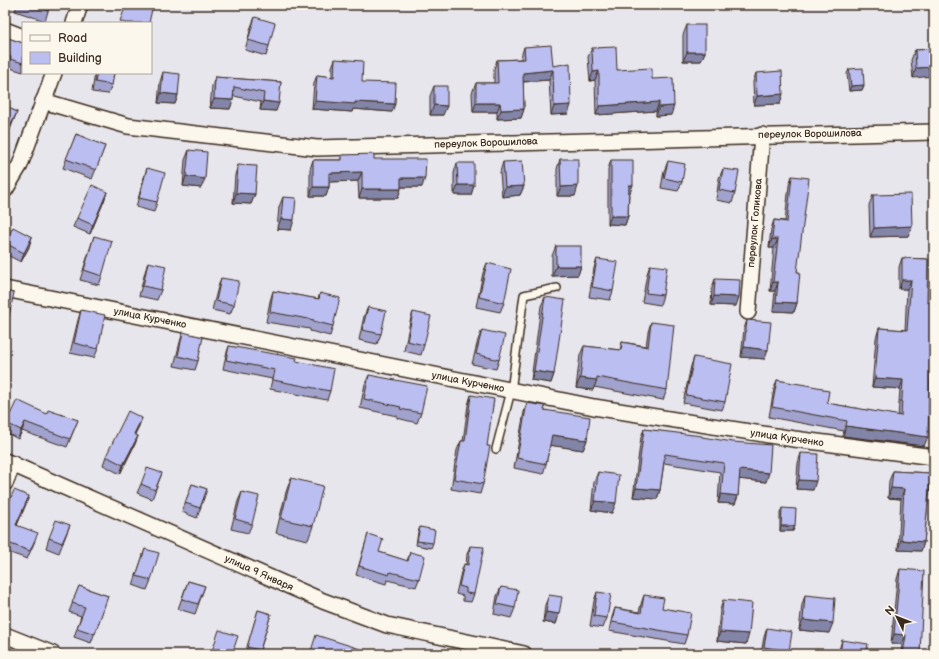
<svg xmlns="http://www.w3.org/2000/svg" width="939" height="659" font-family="'Balsamiq Sans',sans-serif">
<rect width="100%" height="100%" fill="#e8e6ed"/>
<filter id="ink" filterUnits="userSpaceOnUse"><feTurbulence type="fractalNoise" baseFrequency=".025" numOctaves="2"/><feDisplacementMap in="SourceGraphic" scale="8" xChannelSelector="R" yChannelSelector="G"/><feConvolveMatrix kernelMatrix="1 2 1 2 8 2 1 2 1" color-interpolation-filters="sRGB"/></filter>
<g filter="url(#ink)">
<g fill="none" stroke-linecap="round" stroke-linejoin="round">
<!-- service casing -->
<g stroke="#3b2a1e" stroke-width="10">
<path id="service" d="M496,449L511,391L524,295L557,288"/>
</g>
<!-- minor casing -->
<g stroke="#3b2a1e" stroke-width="18">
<g id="minor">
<path d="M74,23L80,5"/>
<path d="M5,30L23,37"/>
<path d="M43,101L128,126L317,148L934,132"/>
<path d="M5,190L20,165L54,73"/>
<path d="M5,289L594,407L794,439L934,457"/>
<path d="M748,312L762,135"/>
<path d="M5,461L323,601L387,625L524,654"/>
<path d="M5,483L13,464"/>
<path d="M5,635L53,654"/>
</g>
</g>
<!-- service -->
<use href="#service" stroke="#fbf7ec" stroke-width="7"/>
<!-- minor -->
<use href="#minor" stroke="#fbf7ec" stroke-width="15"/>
</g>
<!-- wall -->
<g fill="#a1a3ce" stroke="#3b2a1e">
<path d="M17,5H50L45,21L15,11Z"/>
<path d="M255,17L269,46L266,56L245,50L251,27Z"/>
<path d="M687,25L705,52L701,61H683V35Z"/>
<path d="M5,37L23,43V72L7,67L8,65L5,64Z"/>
<path d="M524,47L553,66L568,114L551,115L549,80L523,82L524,109L521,118L497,119V112H473L472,93L476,83H494V69L497,60L521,59V57Z"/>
<path d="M592,48L617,70L652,79L671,115L656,116V111L596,115L595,80L590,81L588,57Z"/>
<path d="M934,49L913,78L911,60L915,50Z"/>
<path d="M335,59L362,82L392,112L353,109L352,112L312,109L314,83L317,75L332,77V67Z"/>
<path d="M849,69L864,85L862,90L849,91L847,74Z"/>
<path d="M163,72L178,95L175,104L158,103L160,82Z"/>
<path d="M95,73H114L112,85L108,94L92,92Z"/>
<path d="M756,73L780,104L754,105L753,82Z"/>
<path d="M215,77L281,82L276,111L260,110L261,102L234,96L230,109L210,108L212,86Z"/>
<path d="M434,86L443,115H430V96Z"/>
<path d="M5,106L17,112L7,137L5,136Z"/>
<path d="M76,134L105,146L92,179L63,168Z"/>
<path d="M189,150L201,188L183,186L185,160Z"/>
<path d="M342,155L374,159L422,187H401L398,198H359L358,181L329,182V187L326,196H310V169L313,160H340Z"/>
<path d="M560,159L575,196H557V169Z"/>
<path d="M611,160L630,193H629L628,216L625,225L608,224V169Z"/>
<path d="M668,161L682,182L678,191L661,188L664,171Z"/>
<path d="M503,162L524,186L520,195L502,197L500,172Z"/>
<path d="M457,163L474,185L471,195H454V173Z"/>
<path d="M238,165L255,194L251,204L233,203L235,175Z"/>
<path d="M147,168L157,202L154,212L136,207L144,177Z"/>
<path d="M723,169L735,193L732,203L716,200L719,178Z"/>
<path d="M792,176L797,272V303L794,312L773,311L775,291H770L774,248H769L771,229L774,220L785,221L789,185Z"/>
<path d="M107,192L104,201L90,234L73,227L77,218Z"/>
<path d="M873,195L908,236L870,237L869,205Z"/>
<path d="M283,197L291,230L277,229L279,207Z"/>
<path d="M94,236L102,276L99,285L80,280Z"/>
<path d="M5,242L29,247L21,262L5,254Z"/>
<path d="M556,246L581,266L578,275L552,276V256Z"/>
<path d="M902,258L928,259L924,446L843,436L844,431L769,417L774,389L777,380L823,390L827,403L898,416L900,389L872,387L876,338L879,328L905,330L907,289H899V267Z"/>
<path d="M597,259L613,291L610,300L589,297L594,268Z"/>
<path d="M148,262L161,290L157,300L139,296L145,272Z"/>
<path d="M487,263L504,303L500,312L476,307L483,273Z"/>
<path d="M650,265L663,295L660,305L642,302L647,274Z"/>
<path d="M221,278L234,305L230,314L212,310L218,287Z"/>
<path d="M715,279L736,306L711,305L712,288Z"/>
<path d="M5,291L9,316L5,326Z"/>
<path d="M273,291L318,299L320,293L333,326L330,336L310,331V329L266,322L270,301Z"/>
<path d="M545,297L554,374L551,383L531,380L541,306Z"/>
<path d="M368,307L381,334L377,344L359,340L364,316Z"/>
<path d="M81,310L98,349L94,358L70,353L78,320Z"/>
<path d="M413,312L424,345L421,355L404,351L410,321Z"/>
<path d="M747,320L765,359L741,357L744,329Z"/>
<path d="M651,322L667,390L663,400L594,387L593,390L576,388L580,355L584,346L620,350L622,342L646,346L648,332Z"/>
<path d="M482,330L499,360L496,369L472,364L478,340Z"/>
<path d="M183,332L198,361L195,370L174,366L180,342Z"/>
<path d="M229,346L296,361L330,391L327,400L270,389L272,379L223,369L226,355Z"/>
<path d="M694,357L725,402L722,410L683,403L691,366Z"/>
<path d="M369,375L421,413L417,423L397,418V416L360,408L365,384Z"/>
<path d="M471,395L487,446L483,484L480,494L451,489L457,450L461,441H463L468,405Z"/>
<path d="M527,403L544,410L587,440L583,450L550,445L546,464L543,474L514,468L524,412Z"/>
<path d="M47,414L78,420L67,447L22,431L18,439L5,432V425L6,423Z"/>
<path d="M139,426L135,434L138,436L135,444L120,474L103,465L106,456Z"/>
<path d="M644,429L702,437L766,482L739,479L738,496L735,504L718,503L720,472L664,463L660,490L657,499L633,497L641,437Z"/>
<path d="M801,453L813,490L796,489L798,463Z"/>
<path d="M893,471L931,473L924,542L921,551L898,550L901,499L888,498L889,481Z"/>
<path d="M598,472L612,513L591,510L594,482Z"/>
<path d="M162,473L152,499L137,493L141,484Z"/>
<path d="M291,478L313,526L308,540L276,533L286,492Z"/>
<path d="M192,484L207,489L197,518L182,512Z"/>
<path d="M242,492L252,524L248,533L231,529L238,501Z"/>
<path d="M26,504L17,525L35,541L27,559L5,551V512Z"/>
<path d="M782,508L795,526L793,531H780V513Z"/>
<path d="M70,525L59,553L46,548L49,538Z"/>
<path d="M420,527L433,543L431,548L416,545L418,532Z"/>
<path d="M368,534L379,552L407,561L410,552L419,579L416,587L387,580L386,584L356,575Z"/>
<path d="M470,546L474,594L471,602L463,601V596L456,594L461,572L464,564L466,565L467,554Z"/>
<path d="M145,549L151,580L147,590L133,585Z"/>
<path d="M900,569L920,654H901L902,644H891L897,579Z"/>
<path d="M188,581L205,586L195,614L178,609Z"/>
<path d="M79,586L108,596L91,643L74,637L81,616L69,612Z"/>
<path d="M501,587L515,608L511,618L494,614L497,596Z"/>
<path d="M597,592L607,618L603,628L590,626L594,601Z"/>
<path d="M549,595L559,614L556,624L543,622L545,605Z"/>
<path d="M644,595L662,608L687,635L684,644L609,631L612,617L615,608L639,612L641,604Z"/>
<path d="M805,595L829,633L799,630L802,605Z"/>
<path d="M723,600L746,644L717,641L720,610Z"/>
<path d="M258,610L271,614L259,654H245Z"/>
<path d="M767,628L789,651L788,654H761L764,637Z"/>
<path d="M842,640L866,654H838L839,650Z"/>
</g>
<!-- shaded-wall -->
<g fill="#8385a8" stroke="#3b2a1e">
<path d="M835,5H845L834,8Z"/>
<path d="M687,52H705L701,61H683Z"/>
<path d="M934,67V76L913,78L916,68Z"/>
<path d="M553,70L549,80L520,82L523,73Z"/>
<path d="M599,71L595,80L590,81L593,72Z"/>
<path d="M864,85L862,90L849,91L851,86Z"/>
<path d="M161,93L178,95L175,104L158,103Z"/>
<path d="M783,94L780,104L754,105L757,96Z"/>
<path d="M214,99L233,100L230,109L210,108Z"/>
<path d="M263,101L279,103L276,111L260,110Z"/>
<path d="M315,101L355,102L395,104L392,112L353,109L352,112L312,109Z"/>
<path d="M659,102L656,111L596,115L599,106Z"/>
<path d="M476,103H500L497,112H473Z"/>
<path d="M434,105L447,106L443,115H430Z"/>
<path d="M571,105L568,114L551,115L554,106Z"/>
<path d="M674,106L671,115L656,116L659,107Z"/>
<path d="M524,109L521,118L497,119L501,110Z"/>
<path d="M17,112L13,121L7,137L10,127Z"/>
<path d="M362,172L358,181L326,182L329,173Z"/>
<path d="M186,176L205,179L201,188L183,186Z"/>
<path d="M401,178H425L422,187H398Z"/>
<path d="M458,185H474L471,195H454Z"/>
<path d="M629,185H633L630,193H626Z"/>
<path d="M524,186L520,195L502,197L505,187Z"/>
<path d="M578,186L575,196H557L561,187Z"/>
<path d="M313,187H329L326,196H310Z"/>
<path d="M362,189H401L398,198H359Z"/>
<path d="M107,192L104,201L90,234L93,225Z"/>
<path d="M236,193L255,194L251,204L233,203Z"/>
<path d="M611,216H628L625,225L608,224Z"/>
<path d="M281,219L294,220L291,230L277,229Z"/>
<path d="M912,226L908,236L870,237L874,228Z"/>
<path d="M32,237L29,247L21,262L24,253Z"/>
<path d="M772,239H778L774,248H769Z"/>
<path d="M556,266H581L578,275L552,276Z"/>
<path d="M902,280H911L907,289H899Z"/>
<path d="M773,282H778L775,291H770Z"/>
<path d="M714,296L739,297L736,306L711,305Z"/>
<path d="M776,302L797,303L794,312L773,311Z"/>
<path d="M744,347L768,350L765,359L741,357Z"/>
<path d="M534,371L554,374L551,383L531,380Z"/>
<path d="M580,378L597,380L593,390L576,388Z"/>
<path d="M875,378L903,380L900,389L872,387Z"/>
<path d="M142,418L139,426L131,442L134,434Z"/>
<path d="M25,422L22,431L18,439L21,430Z"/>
<path d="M846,426L928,437L924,446L843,436Z"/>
<path d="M552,435L587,440L583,450L548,445Z"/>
<path d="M138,436L135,444L120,474L123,465Z"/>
<path d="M740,470L769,473L766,482L737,479Z"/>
<path d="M799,480L816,481L813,490L796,489Z"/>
<path d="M636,488L660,490L657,499L633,497Z"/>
<path d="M891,488L904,489L901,499L888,498Z"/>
<path d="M721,494L738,496L735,504L718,503Z"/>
<path d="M29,496L26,504L14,532L16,525Z"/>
<path d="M595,501L616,503L612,513L591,510Z"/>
<path d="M781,526H795L793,531H780Z"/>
<path d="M901,540L924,542L921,551L898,550Z"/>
<path d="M546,612L559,614L556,624L543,622Z"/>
<path d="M803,620L833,623L829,633L799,630Z"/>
<path d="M720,632L749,634L746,644L717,641Z"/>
<path d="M894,634L906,635L902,644H891Z"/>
</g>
<!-- building -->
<g fill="#bbbef0" stroke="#3b2a1e">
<path d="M30,5H50L48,11Z"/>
<path d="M126,5H153L149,23H125L120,21Z"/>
<path d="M255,17L275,23L269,46L248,40Z"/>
<rect x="687" y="25" width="18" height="27"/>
<path d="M5,37L23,43V63L10,59L11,57L5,55Z"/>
<path d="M551,45L553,66L570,63L571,105L554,106L553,70L523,73L524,109L501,110L500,103H476V83H498L497,60L525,59L524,47Z"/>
<path d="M616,47L617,70L652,68V79L673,78L674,106L659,107V102L599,106V71L593,72L592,48Z"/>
<path d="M934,49V67L916,68L915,50Z"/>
<path d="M335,59L363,61L362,82L396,83L395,104L355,102V104L315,101L317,75L334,77Z"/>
<path d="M863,68L864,85L851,86L849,69Z"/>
<path d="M782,71L783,94L757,96L756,73Z"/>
<path d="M163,72L180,74L178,95L161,93Z"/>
<path d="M97,73H114L112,85L95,82Z"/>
<path d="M215,77L281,82L279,103L263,101L264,93L234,87L233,100L214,99Z"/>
<path d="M434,86H447V106L434,105Z"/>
<path d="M5,106L17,112L10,127L5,125Z"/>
<path d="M76,134L105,146L96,170L66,159Z"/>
<path d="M189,150L207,152L205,179L186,176Z"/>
<path d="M374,154V159H426L425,178H401V189H362V172L329,173V187H313V160H342V155Z"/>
<path d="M560,159H578V186L561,187Z"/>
<path d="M611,160H633V185H629L628,216H611Z"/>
<path d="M522,161L524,186L505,187L503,162Z"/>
<path d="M668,161L685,164L682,182L664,178Z"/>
<path d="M457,163H474V185H458Z"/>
<path d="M238,165L257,166L255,194L236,193Z"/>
<path d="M147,168L165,173L157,202L139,198Z"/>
<path d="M723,169L739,171L735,193L719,190Z"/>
<path d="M792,176L809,178L797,272H800L797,303L776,302L778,282H773L778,239H772L774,220L787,222Z"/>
<path d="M92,185L107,192L93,225L77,218Z"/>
<path d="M911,194L912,226L874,228L873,195Z"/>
<path d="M283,197L296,198L294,220L281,219Z"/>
<path d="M13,227L32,237L24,253L5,243Z"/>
<path d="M94,236L112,241L102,276L84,270Z"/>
<rect x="556" y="246" width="25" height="20"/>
<path d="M902,258L928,259L927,302L932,303L928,437L846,426L847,421L772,407L777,380L823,388V390L829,391L827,403L901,416L903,380L875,378L879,328L907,330L911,280H902Z"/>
<path d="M597,259L618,262L613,291L592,287Z"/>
<path d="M148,262L166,266L161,290L143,286Z"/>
<path d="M487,263L511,269L504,303L479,297Z"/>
<path d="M650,265L667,267L663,295L646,293Z"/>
<path d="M221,278L239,281L234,305L216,301Z"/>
<path d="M715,279L740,280L739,297L714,296Z"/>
<path d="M5,291L14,293L9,316L5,315Z"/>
<path d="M273,291L319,299L320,293L340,298L333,326L313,321L314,320L270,312Z"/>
<path d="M545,297L565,300L554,374L534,371Z"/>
<path d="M368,307L386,311L381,334L362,330Z"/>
<path d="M81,310L105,315L98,349L74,343Z"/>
<path d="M413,312L431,316L424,345L407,341Z"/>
<path d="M747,320L771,322L768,350L744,347Z"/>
<path d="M651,322L674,325L667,390L597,377V380L580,378L584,346L621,350L622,342L648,347Z"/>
<path d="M482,330L505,335L499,360L476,354Z"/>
<path d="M183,332L203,337L198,361L178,356Z"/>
<path d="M229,346L297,358L296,361L334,369L330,391L273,380L275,370L226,360Z"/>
<path d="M5,357L7,358L5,362Z"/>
<path d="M694,357L732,364L725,402L686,395Z"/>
<path d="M369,375L427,386L421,413L400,409L401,407L364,399Z"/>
<path d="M471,395L494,399L487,446H490L483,484L454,479L461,441H465Z"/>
<path d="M17,400L47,414L48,410L78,420L70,439L25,422L21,430L6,423Z"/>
<path d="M527,403L545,406L544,410L590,417L587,440L552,435L546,464L517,458Z"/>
<path d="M128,411L142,418L134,434L138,436L123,465L106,456Z"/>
<path d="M644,429L702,436V437L733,442L771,445L769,473L740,470L738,496L721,494L724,463L665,454L660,490L636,488Z"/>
<path d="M801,453L818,454L816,481L799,480Z"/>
<path d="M147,468L162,473L155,490L141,484Z"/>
<path d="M893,471L931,473L924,542L901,540L904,489L891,488Z"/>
<path d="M598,472L619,475L616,503L595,501Z"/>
<path d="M291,478L323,486L313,526L281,519Z"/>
<path d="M192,484L207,489L200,508L185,503Z"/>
<path d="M14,490L29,496L16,525L38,533L30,551L5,542V512Z"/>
<path d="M242,492L259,496L252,524L235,519Z"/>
<path d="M782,508L796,509L795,526H781Z"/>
<path d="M56,520L70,525L62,543L49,538Z"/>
<path d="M420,527L435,530L433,543L417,541Z"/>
<path d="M368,534L383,539L379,552L408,561L410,552L425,556L419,579L390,572L389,575L359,566Z"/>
<path d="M470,546L484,547L474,594L466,593V588L459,586L464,564L468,565Z"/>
<path d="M145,549L159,553L151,580L136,576Z"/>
<path d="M900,569L924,571L920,654H903L906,635L894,634Z"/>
<path d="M188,581L205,586L198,604L182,599Z"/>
<path d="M79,586L108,596L95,634L77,628L85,607L72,603Z"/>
<path d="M501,587L518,590L515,608L497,604Z"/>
<path d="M597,592L611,594L607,618L594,616Z"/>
<path d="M549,595L562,597L559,614L546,612Z"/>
<path d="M644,595L664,598L662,608L691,613L687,635L612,622L615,608L641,613Z"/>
<path d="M805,595L835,598L833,623L803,620Z"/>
<path d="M723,600L752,603L749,634L720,632Z"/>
<path d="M258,610L271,614L260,650L247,647Z"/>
<path d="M767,628L792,632L789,651L764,647Z"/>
<path d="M219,630L238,636L232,654H211Z"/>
<path d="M316,635L373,653V654H310Z"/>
<path d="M842,640L868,644L866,654H840Z"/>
<path d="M5,646L26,654H5Z"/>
</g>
</g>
<g text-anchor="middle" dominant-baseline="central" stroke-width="3" stroke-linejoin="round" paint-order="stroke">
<!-- street labels -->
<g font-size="10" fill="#3b2a1e" stroke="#fbf7ec">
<text transform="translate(810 134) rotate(-1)">переулок Ворошилова</text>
<text transform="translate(486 143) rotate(-2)">переулок Ворошилова</text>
<text transform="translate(755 223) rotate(-85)">переулок Голикова</text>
<text transform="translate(150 318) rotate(11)">улица Курченко</text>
<text transform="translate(468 382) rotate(11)">улица Курченко</text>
<text transform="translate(787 438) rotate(8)">улица Курченко</text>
<text transform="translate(259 573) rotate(24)">улица 9 Января</text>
</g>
</g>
<!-- margin -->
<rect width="939" height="659" fill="none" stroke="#fbf7ec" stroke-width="20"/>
<rect x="10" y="10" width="919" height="639" fill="none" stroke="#3b2a1e" stroke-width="1.5" filter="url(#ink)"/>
<!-- legend -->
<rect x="22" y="22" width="130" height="52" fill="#fbf7ec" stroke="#aea59a"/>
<rect x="30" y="35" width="20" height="6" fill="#fbf7ec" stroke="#aea59a"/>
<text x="58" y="42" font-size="12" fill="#3b2a1e">Road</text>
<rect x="30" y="52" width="20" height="12" fill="#bbbef0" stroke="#aea59a"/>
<text x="58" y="62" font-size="12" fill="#3b2a1e">Building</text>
<!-- north arrow -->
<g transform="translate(897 617) rotate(313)" stroke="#fbf7ec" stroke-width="3" paint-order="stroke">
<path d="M0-3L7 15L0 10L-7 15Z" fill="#3b2a1e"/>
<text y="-6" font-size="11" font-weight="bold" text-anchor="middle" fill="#3b2a1e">N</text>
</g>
</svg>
